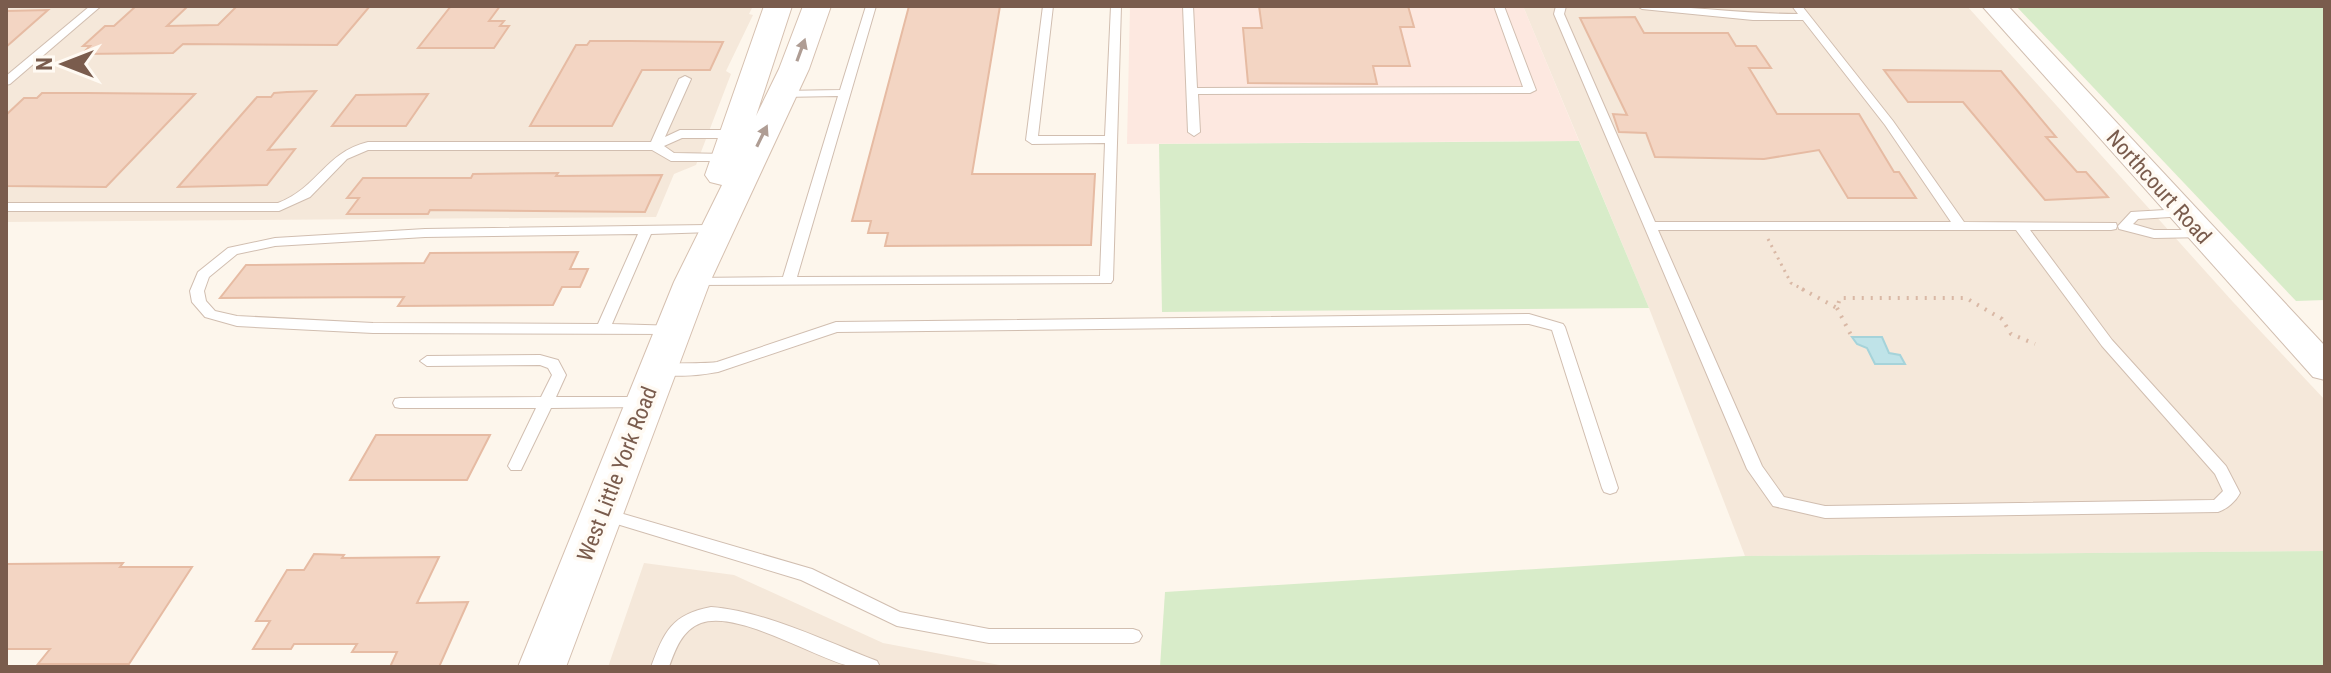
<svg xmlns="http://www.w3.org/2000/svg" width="2331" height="673" font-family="'Roboto Condensed',sans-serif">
<rect width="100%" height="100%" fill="#fdf6ec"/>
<!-- residential -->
<g fill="#f5e8da">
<path d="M6,6H753L749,14L753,15L726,71L731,74L696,165L674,174L656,217L6,222Z"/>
<path d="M1523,6H1967L2233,302L2325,400V551L1745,556L1649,308Z"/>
<path d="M644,563L734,575L883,643L1010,667H608Z"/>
</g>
<!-- commercial -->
<path fill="#fde8e0" d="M1130,6H1523L1579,141L1127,144Z"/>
<!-- green -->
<g fill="#d8ecc9">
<path d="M2016,6H2325V300L2296,301Z"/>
<path d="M1579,141L1649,308L1162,312L1159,144Z"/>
<path d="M2325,551V667H1160L1165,592L1745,556Z"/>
</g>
<!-- water -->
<path fill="#bfe3e8" stroke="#a5d3da" stroke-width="2" d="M1852,337H1882L1889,353L1900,355L1905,364H1875L1867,348L1857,344Z"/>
<!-- building -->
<g fill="#f3d5c3" stroke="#e6bba3" stroke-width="2">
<path d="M136,6H188L167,26L218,25L237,6H370L337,45L183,44L173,53L82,54L90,46H83L105,26H114Z"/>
<path d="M451,6H500L489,21H504L500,26H509L494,48H418Z"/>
<path d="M909,6H1000L972,174H1095L1091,245L885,246L888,233H868L871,221H852Z"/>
<path d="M1259,6H1408L1414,27H1400L1410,66H1373L1377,84L1248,83L1243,28H1262Z"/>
<path d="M48,10L6,47V11Z"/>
<path d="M1635,17L1644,33H1728L1736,46H1756L1771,68H1749L1777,114H1859L1894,172H1899L1916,198H1848L1819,150L1764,159L1655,157L1646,133L1619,132L1613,114L1627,115L1580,18Z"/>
<path d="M590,41H630L723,42L710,70H642L612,126H530L576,45H587Z"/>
<path d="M1884,70L2001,71L2056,137H2046L2077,172H2086L2108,197L2045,200L1963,102H1908Z"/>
<path d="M316,91L268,150L295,149L267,185L178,187L257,97H271L274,93L287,92Z"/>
<path d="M42,93H87L195,94L106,187L6,186V115L24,98H37Z"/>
<path d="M428,94L406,126H332L356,95Z"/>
<path d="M558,173L556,176L662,175L645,212L430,210L428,214H347L359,198H347L363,178H471L473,174Z"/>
<path d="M578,252L570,269H588L580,287H562L553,305L398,306L404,297L220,298L246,265L424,263L430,253Z"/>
<path d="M376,435H490L467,480H350Z"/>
<path d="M314,554L344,555L342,558L439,557L417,603L468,602L439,667H390L397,652H352L357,644H294L291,649H253L270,621H256L287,570H304Z"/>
<path d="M123,563L120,567H192L129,664H38L50,649H6V564Z"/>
</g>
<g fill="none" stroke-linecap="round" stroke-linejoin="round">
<!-- service casing -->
<g stroke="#d1beb0" stroke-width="2">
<g id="service">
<path d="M90,6H101L10,84L6,85V76Z"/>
<path d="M866,6H876L797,277L1100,276L1105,143L1032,144L1026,140L1043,6H1053L1038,136H1105L1111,6H1121L1113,280L1111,283L687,285L685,282L687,279L692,278L783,277L838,96L782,97L776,94L782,91L840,90Z"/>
<path d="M1183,6H1193L1197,88L1523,87L1494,6H1504L1536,90L1530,93L1198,94L1200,132L1194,136L1188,132Z"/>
<path d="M1556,6H1566L1564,14L1655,222H1951L1885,125L1803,20H1753L1642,9L1637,6C1691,6 1744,14 1798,14L1792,6H1802L1893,121L1964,222L2116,223L2117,226L2116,229L2111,230H2030L2112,340L2226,466L2240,493C2236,501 2227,509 2218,512L1825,518L1773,506L1747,469L1554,14ZM1658,230H2016L2102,346L2215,474L2223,491L2214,500L1825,506L1784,497L1762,466Z"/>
<path d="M685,76L691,79L665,137L680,130H735L741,134L735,138H682L664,146L674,153L727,154L731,155L733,158L731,161H671L652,150H368L347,159L310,197L279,211H6V203H278C319,187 324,153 368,142H651L679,79Z"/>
<path d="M2182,209L2186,210L2188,213L2186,216L2138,219L2133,224L2154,230H2201L2206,231L2207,234L2206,237L2154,238L2119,229L2118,226L2131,212Z"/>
<path d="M707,225L712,226L713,229L712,232L651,234L612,324L678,326L680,329L678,332L673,334L373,333L237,326L205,317L192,302L190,291L198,272L228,248L275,238L425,229ZM638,234L598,324L373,323L237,316L215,311L206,301L204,291L209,277L237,254L275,246L425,237Z"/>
<path d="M1529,314L1563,324L1565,327L1618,488L1616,492L1610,494L1604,492L1602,488L1552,330L1529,324L837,332L718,372C702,375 662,380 651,369C661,360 700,365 717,362L836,322Z"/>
<path d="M540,355L558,360L566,375L556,397H644L649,398L651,402L649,406L644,407L551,408L521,470H511L508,466L536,408H400L395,407L393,403L395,399L400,398L541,397L552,375L548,368L540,365L427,366L420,361L427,356Z"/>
<path d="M603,508L812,569L900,612L989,629H1133L1139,631L1142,636L1139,641L1133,643H989L897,626L801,580L597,518L595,514L597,510Z"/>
<path d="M711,607C765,611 827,642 877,661L880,667C870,667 858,669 849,666C811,656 737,610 701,623C682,630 675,650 669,667H651C664,632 672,614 711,607Z"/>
</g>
</g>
<!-- tertiary casing -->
<g stroke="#d1beb0" stroke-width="2">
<path id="tertiary" d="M1982,6H2008L2325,346V380L2313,377Z"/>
</g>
<!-- secondary casing -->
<g stroke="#d6c0b0" stroke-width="2">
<path id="secondary" d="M764,6H792L756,116L779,69L803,6H831L809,69L710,282L566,667H518L674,282L722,185L710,182L705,175Z"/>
</g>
<!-- path-far1 -->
<path stroke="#d9b8a5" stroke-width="3" stroke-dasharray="2 5" stroke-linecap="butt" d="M1768,239L1791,283L1806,291"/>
<!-- path -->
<g stroke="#d9b8a5" stroke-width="4" stroke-dasharray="2 7" stroke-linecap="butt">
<path d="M1802,289L1837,308L1840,298H1966L2002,319L2011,334L2035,344"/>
<path d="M1837,308L1852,337"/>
</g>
<!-- service -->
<use href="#service" fill="#fff" fill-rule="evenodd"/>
<!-- tertiary -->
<use href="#tertiary" fill="#fff" fill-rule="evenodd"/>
<!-- secondary -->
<use href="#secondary" fill="#fff" fill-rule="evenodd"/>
</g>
<!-- one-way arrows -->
<defs><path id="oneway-solid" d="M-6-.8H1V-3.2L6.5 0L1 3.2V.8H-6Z" transform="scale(2)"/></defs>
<g fill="#af9d94">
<use href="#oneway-solid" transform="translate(801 50) rotate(-70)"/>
<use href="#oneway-solid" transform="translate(762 136) rotate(-64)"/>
</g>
<g text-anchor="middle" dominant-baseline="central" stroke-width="7" stroke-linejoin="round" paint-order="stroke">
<!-- street labels -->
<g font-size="22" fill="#7a5c4d" stroke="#fffaf3">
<text transform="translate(2159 187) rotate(48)">Northcourt Road</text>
<text transform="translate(617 474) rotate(-69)">West Little York Road</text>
</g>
</g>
<!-- border -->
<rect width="2331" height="673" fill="none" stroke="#7a5c4d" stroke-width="16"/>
<!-- north arrow -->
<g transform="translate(64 64) rotate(270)" stroke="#fffaf3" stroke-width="6" paint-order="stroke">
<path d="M0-6L14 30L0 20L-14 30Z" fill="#7a5c4d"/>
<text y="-12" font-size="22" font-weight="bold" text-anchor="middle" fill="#7a5c4d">N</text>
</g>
</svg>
